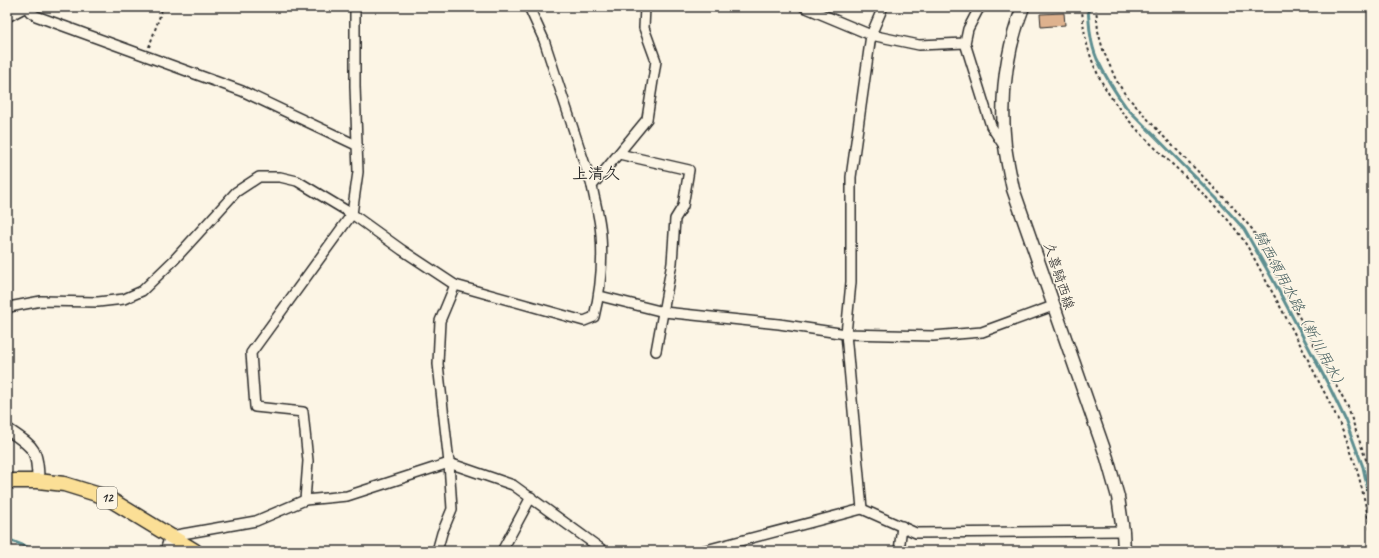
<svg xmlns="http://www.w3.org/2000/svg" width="1379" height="558" font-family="Caveat,'Klee One',sans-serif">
<rect width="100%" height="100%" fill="#fcf5e5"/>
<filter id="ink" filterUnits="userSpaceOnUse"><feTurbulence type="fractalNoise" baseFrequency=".025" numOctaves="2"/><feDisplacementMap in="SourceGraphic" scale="8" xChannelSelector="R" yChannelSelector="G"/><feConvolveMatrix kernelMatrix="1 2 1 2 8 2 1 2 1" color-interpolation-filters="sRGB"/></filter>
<g filter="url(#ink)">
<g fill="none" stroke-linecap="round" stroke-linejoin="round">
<!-- stream -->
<g stroke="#5d8e90" stroke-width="3">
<path d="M1088,7C1089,24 1090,43 1097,59C1105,76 1115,92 1126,107L1216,198L1244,229L1273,280L1329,386L1345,419L1363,467L1372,509"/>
<path d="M7,539L37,551"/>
</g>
</g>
<!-- building -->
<path fill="#deb28e" stroke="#2b2b2b" d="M1064,13L1065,25L1041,27L1040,14Z"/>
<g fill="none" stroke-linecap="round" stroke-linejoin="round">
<!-- minor casing -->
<g stroke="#2b2b2b" stroke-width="12">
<g id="minor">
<path d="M27,7L30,12L36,16L242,91L356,145"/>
<path d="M529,7L544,40L592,186"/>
<path d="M804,7L871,35L919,45L965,43"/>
<path d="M981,7L978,10L968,29L965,43L991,126L1004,146"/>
<path d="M619,154L689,170L683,206L675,219L672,263L656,351"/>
<path d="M600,296L664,312L779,324L846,334L933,336L982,332L1053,306"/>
<path d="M7,310L9,307L41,301L98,302L124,299L142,291L174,260L236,192L259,177H280L297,181L352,214L402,250L455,285L584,321L594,317C601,289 603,264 601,235C600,218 595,202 592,186L647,119L656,61L644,28L645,7"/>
<path d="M305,500L308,461L303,412L255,407L251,353L352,214L358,172L355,86V7"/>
<path d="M862,509L846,334L851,282V177L871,35L883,7"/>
<path d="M171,536L256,521L305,500L347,496L449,463L513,485L604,551"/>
<path d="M437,551L442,533L452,509L449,463L438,364L439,341L440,321L455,285"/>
<path d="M502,551L531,497"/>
<path d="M702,551L862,509L916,533L1123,531"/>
<path d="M899,551L902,526"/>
</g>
</g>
<!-- tertiary casing -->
<g stroke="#2b2b2b" stroke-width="14">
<g id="tertiary">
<path d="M7,16L24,7"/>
<path d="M7,429C33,447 38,448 38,481"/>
<path d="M166,551L171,536"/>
</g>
</g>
<!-- secondary casing -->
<g stroke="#2b2b2b" stroke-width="15">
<path id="secondary" d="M1023,7C1006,51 1000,99 1005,146C1007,161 1010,175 1013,189L1107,458L1118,497L1123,531L1124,551"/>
</g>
<!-- primary casing -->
<g stroke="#2b2b2b" stroke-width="17">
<path id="primary" d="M7,481H38L64,484L106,497L195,551"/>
</g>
<!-- path -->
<g stroke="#2b2b2b" stroke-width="2" stroke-dasharray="3 3" stroke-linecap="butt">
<path d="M1082,7C1085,101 1153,141 1211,202C1218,209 1226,217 1232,225C1250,246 1261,273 1275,297C1290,325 1305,353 1319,382C1331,405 1343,428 1351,452C1361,479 1366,508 1372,536"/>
<path d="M1096,7L1098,31L1103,50L1116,80L1125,94L1164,137L1232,206L1252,229L1348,408L1372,477"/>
<path d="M149,47L163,7"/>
</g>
<!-- minor -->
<use href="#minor" stroke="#fcf5e5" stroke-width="9"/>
<!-- tertiary -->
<use href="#tertiary" stroke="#fcf5e5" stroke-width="11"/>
<!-- secondary -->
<use href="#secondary" stroke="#fcf5e5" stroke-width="12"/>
<!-- primary -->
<use href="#primary" stroke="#fbdf96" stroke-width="14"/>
</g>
</g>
<g text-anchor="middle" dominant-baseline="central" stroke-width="3" stroke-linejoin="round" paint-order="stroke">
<!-- shield labels -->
<rect fill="#fcf5e5" stroke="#6a6863" stroke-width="1" x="97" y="487" width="20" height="22" rx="3"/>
<g font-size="13" font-weight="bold" fill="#2b2b2b">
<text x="107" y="498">12</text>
</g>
<!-- street labels -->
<g font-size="14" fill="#2b2b2b" stroke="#fcf5e5">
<text transform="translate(1059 276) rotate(72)">久喜騎西線</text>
</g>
<!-- water labels -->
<g font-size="15" font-style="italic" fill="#445d5e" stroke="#fcf5e5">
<text transform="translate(1300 311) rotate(62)">騎西領用水路（新川用水）</text>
</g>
<!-- quarter labels -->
<g font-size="16" font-weight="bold" fill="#2b2b2b" stroke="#fcf5e5">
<text x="596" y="174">上清久</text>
</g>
</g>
<!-- margin -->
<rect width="1379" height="558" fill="none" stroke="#fcf5e5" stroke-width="24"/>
<rect x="12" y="12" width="1355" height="534" fill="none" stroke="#2b2b2b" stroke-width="1.5" filter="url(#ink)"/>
</svg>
